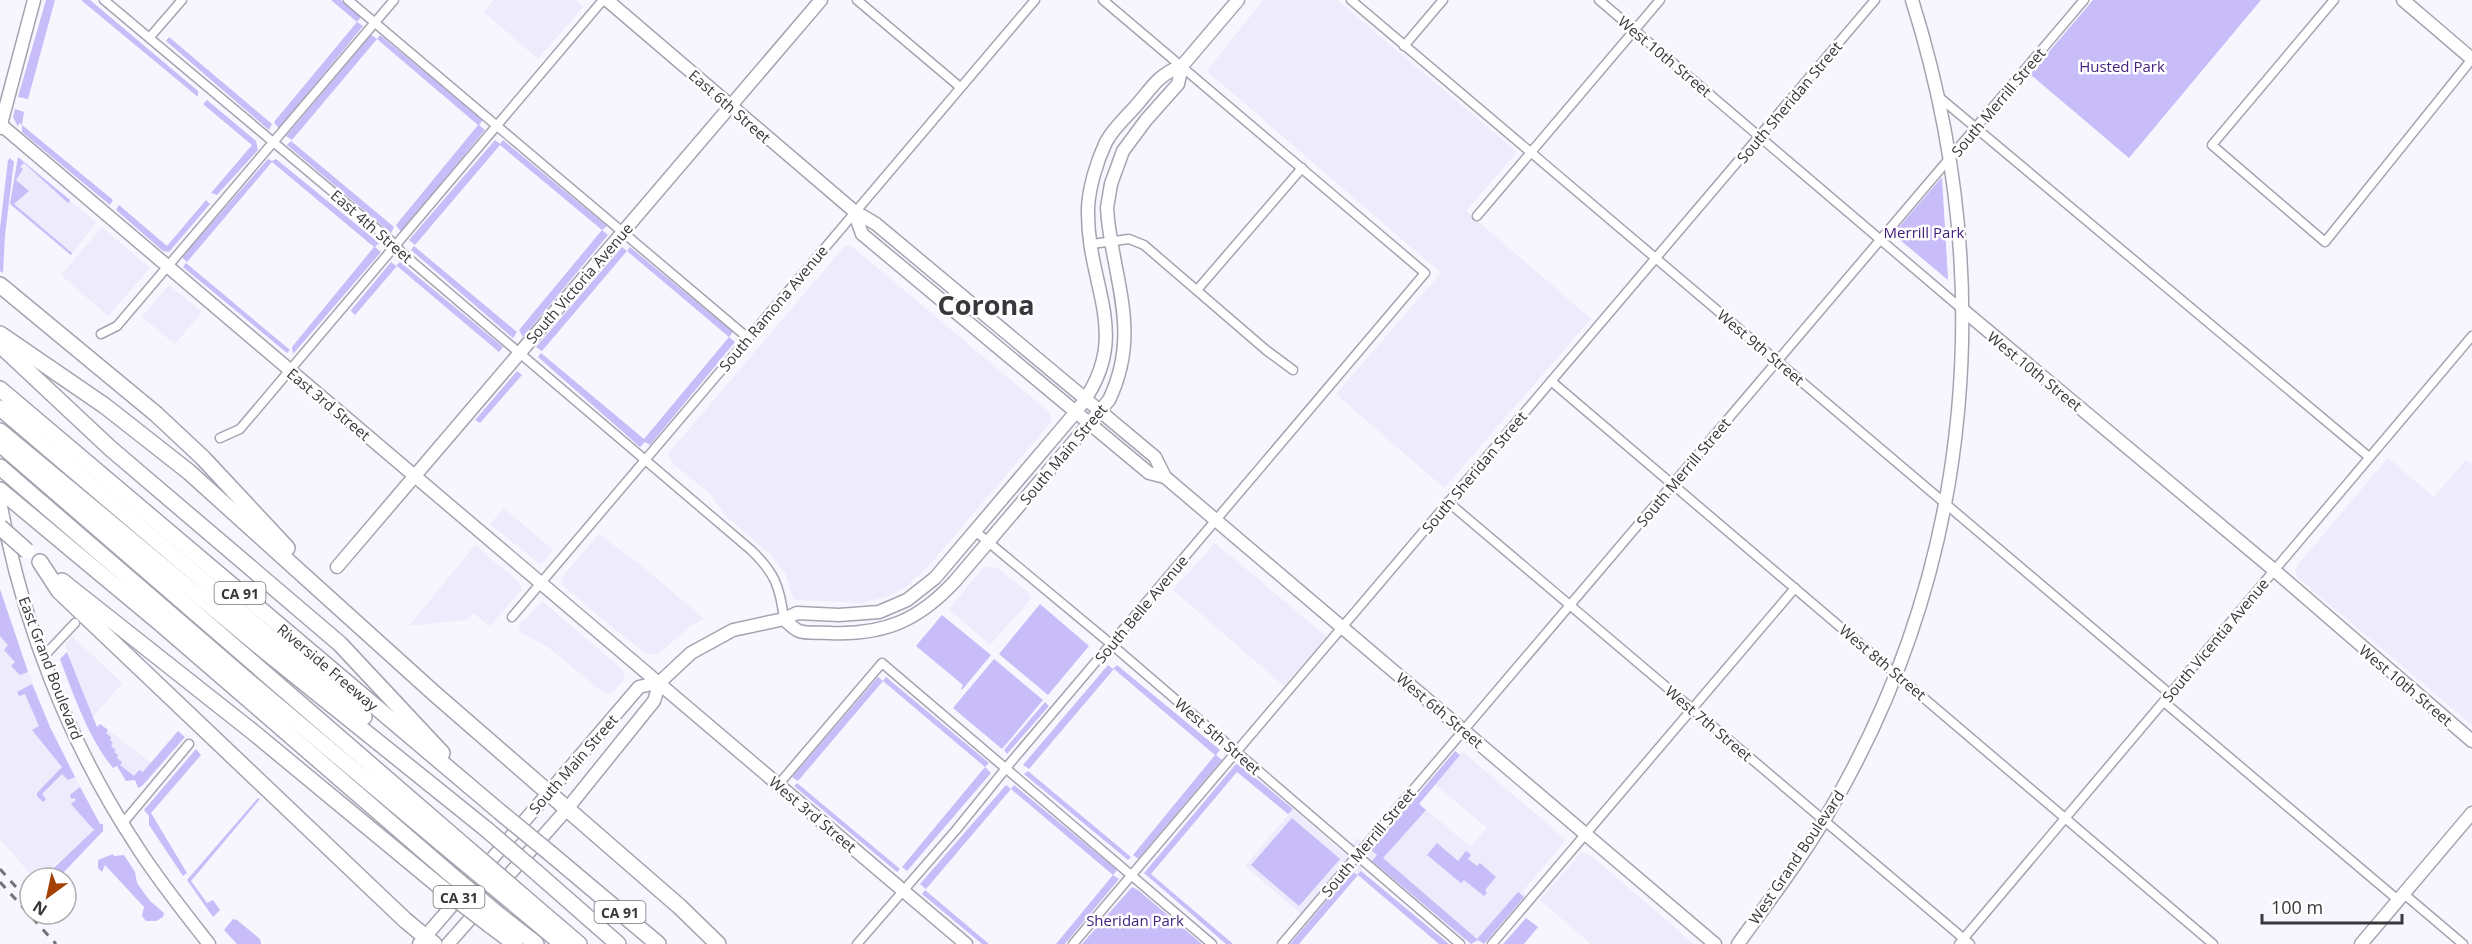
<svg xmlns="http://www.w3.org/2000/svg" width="2472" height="944" font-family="'Open Sans',sans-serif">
<rect width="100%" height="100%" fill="#f7f6fe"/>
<!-- built -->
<g fill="#edebfc">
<path d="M494,0H575L583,7L538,59L484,12Z"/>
<path d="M1263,0H1337L1517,152L1466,211L1591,319L1444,488L1336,394L1441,273L1207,71Z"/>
<path d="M18,157L96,222L71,255L10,204Z"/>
<path d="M102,227L150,268L108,316L61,275Z"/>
<path d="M850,245L1049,412L1052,421L932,562L906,587L888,596L863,603L797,600L793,597L785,573L769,553L725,515L709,493L672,463L668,454L844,247Z"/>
<path d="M169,285L202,312L175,344L142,317Z"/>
<path d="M2388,458L2434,497L2466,460L2472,464V725L2296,576L2297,566Z"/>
<path d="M504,508L553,550L541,565L490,524Z"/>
<path d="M599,534L642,566L704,619L689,627L657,655L646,653L613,628L561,584L563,576Z"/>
<path d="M1215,543L1327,637L1284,686L1173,590Z"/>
<path d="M475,545L519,582L522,589L490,626L473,613L467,620L409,626Z"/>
<path d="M988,566L999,569L1030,594L1031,599L990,645L949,609L983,568Z"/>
<path d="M0,589L21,653L50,727L100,825L40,878H34L0,839Z"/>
<path d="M542,601L623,670L624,680L611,693H606L597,688L548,647L520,632L519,625L523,620H525Z"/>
<path d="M72,636L122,683L93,717L65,645Z"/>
<path d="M100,724L151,763L138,778L126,781Z"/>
<path d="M1463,752L1566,840L1523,891L1526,894L1484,944L1478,940L1471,944L1371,859L1357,875L1344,864L1301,914L1245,866L1293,809L1344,853L1357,838L1371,850L1414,800L1471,847L1487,828L1435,784Z"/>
<path d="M1581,853L1589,854L1694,944H1591L1540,900Z"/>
</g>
<!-- green -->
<g fill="#c8bcf9">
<path d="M46,0H55L28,99L18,97Z"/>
<path d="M81,0H90L198,91V97Z"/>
<path d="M331,0H341L361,17L357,22L363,26L279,129L274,122L357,22Z"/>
<path d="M2093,0H2261L2129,158L2030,74Z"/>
<path d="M371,35L377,39L380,35L483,120L479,125L485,130L401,232L396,225L478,125L377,39L292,140L286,136Z"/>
<path d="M169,37L272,124L269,130L166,41Z"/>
<path d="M207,100L256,141L258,150L217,195L211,193L252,145L203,104Z"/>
<path d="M15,109L24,112L22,125L113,200L110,205L22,132V125L19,123L18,127L13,117Z"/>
<path d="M495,140L500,144L503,140L607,226L602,230L608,235L523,337L519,330L602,230L500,145L415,245L409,240Z"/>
<path d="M291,141L394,227L391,233L287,145Z"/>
<path d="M18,157L70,200L68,203L24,163L20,167L23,169L16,180L29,191L14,204L72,253L71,255L10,204Z"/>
<path d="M11,158V160L14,161L5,235L3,273L0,271V228L8,160Z"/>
<path d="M268,159L272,161L276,159L379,243L375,247L381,252L293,354L292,347L374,247L272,162L187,262L182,257Z"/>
<path d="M1942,177L1948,280L1893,234Z"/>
<path d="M206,200L210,204L169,252L163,251L116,210L119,205L167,246Z"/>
<path d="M414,246L517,332L513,338L411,250Z"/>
<path d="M622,247L627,251L630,247L733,332L729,337L735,342L650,445L645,442L640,447L538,357L541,353L644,439L729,337L627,251L542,351L536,347Z"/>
<path d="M391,262L396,266L400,262L503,347L499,352L397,266L355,315L351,311L352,309Z"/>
<path d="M186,263L290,350L287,353L183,267Z"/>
<path d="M517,371L522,375L480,423L475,420Z"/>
<path d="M0,589L28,672L20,675L11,666L15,662L4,650L8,645L0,636Z"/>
<path d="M1040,604L1089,646L1048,695L999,654Z"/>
<path d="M942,615L991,655L962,690L961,689L963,685L916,646Z"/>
<path d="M67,652L97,727L100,724L108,730L106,733L111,737L110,740L113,743L111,746L116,750L114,752L118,755L117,758L122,762L120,765L134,776L139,770L143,772L178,731L185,737L142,786L138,788L135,780L126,781L117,766L113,768C88,737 74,696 60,659Z"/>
<path d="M994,659L1043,700L1002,749L953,708Z"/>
<path d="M1108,665L1113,669L1117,665L1220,750L1216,755L1222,760L1138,859L1133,855L1215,755L1114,669L1029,769L1023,765Z"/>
<path d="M878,677L883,681L886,677L989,763L985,767L991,773L907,871L902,867L985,767L883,681L798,781L792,777Z"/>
<path d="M32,684L50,727L75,777L68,780L62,774L42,794L46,799L43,802L37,796V793L62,767L32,730L39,726L25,694L19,696L17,692Z"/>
<path d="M1045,702L1049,706L1007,754L1004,750Z"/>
<path d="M196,749L201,755L151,813L187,873L183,876L149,825V816L144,810Z"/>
<path d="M1455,751L1460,755L1419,804L1426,810L1383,858L1477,939L1518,892L1524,897L1484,944L1478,940L1471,944L1372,861L1377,855L1371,850Z"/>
<path d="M1236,764L1240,765L1293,809L1288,814L1237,772L1151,874L1233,944H1226L1144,873Z"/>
<path d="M1028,771L1131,857L1128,860L1024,774Z"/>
<path d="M797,783L900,869L897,872L794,786Z"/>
<path d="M1006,785L1011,789L1014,785L1117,870L1113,875L1119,879L1065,944H1056L1113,875L1011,789L926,889L920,884Z"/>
<path d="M80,787L100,824H103V831L62,874L58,870L50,878H43L94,830L71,804L76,800L74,798L71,799L70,795Z"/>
<path d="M258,798L260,799L191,881L207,903L213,900L220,910L213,917L187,880Z"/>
<path d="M1292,818L1340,859L1299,906L1251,865Z"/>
<path d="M1437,843L1458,861L1466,851L1471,855L1468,859L1477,866L1480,863L1496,877L1485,890L1487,893L1484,896L1464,880L1461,883L1427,855Z"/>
<path d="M113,854L114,856L124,855L135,872L137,883L150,901L164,913L163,917L156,921H146L142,916L144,907L105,865L102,872L98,868V860Z"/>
<path d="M1352,871L1357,875L1361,871L1449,944H1439L1358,875L1299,944H1290Z"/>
<path d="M1132,887L1138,890L1202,944H1082Z"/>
<path d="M925,890L989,944H982L922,894Z"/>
<path d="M1526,918L1538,927L1524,944H1503Z"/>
<path d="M233,919L237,920L260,939L261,944H237L224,930Z"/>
</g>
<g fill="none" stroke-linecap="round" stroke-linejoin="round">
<!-- street casing -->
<g stroke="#a6a3b1" stroke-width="11">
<g id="street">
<path d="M104,0L390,240L402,253L751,550C775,573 780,587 784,619"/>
<path d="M348,0L748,338"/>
<path d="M857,0L960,87"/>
<path d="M1351,0L2170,694"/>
<path d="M1599,0L1963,310"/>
<path d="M2334,0L2212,145L2325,242L2472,59"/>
<path d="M150,37L182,0"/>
<path d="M1404,46L1443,0"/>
<path d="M1939,97L2369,457"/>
<path d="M1477,216L1660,0"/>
<path d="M1092,244L1129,239L1144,245L1266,350L1293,370"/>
<path d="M1197,290L1302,168"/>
<path d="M101,334L117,326L394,0"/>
<path d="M1551,381L2213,944"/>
<path d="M220,438L240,429L603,0"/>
<path d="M1448,502L1970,944"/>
<path d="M975,531L1111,644L1460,944"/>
<path d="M512,617L1035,0"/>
<path d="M43,657L75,623"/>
<path d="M2164,702L2398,900"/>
<path d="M778,785L882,663L1212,944"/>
<path d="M123,823L189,744"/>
<path d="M2404,894L2463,944"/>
<path d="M857,944L956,830L1011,762L1425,273L1103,0"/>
<path d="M1073,944L1875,0"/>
<path d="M1282,944L2084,0"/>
<path d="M1492,944L1795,588"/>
<path d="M1959,944L2472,336"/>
</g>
</g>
<!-- secondary casing -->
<g stroke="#a6a3b1" stroke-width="15">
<g id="secondary">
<path d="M2403,0L2472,59"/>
<path d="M0,124L966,944"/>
<path d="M1963,310L2274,570L2472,741"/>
<path d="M337,567L821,0"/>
<path d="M2361,944L2472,813"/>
</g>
</g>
<!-- primary casing -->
<g stroke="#a6a3b1" stroke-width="15">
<g id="primary">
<path d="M607,0L854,211L876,224L1155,457L1165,477L1715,944"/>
<path d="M0,128L34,0"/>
<path d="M854,211L862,234L1149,473L1165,477"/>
<path d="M0,501C22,622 68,742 136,845C158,880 184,912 209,944"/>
<path d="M784,619C788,623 794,629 799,631C807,634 822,632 831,633C885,635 919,620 955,581L1109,400C1140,335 1116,287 1108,220L1107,208L1111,184L1123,151L1146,120L1178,84L1182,66L1238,0"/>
<path d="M419,944L639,687L660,682"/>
<path d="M448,944L567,809L654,701L660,682L691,653L733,630L784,619L797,613L839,615L879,612L907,600L935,578L1075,413C1137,337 1086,289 1088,208C1089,187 1097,161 1106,142C1113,129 1125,118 1135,107C1151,89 1158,74 1182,66"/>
<path d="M1738,944C1771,898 1806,853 1834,803C1976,556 1997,270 1912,0"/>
</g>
</g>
<!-- highway casing -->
<g stroke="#a6a3b1" stroke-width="18">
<g id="highway">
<path d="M0,285L156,414L203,458L287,548"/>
<path d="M0,334L105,406L189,472L435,694L680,907L718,944"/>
<path d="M0,345L110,448L340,644L442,753"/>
<path d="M0,389L500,812"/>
<path d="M0,408L364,717"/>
<path d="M0,431L266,652L486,829"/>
<path d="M0,444L452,835"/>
<path d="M0,467L253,685L442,844"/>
<path d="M0,490L161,624L449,873"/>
<path d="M40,562L59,591L405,920L434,944"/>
<path d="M62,581L253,732L438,885"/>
<path d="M551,854L658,944"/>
<path d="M536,872L618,944"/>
<path d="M538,909L579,944"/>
<path d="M499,915L536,944"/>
<path d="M531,918L562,944"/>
<path d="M490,925L515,944"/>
</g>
</g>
<!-- street -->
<use href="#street" stroke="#fff" stroke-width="8"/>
<!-- secondary -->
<use href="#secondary" stroke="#fff" stroke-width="12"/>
<!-- primary -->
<use href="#primary" stroke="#fff" stroke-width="12"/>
<!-- highway -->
<use href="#highway" stroke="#fff" stroke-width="15"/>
<!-- rail -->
<g stroke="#727278" stroke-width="3" stroke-dasharray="8 8" stroke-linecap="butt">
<path d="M0,869L16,887"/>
<path d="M0,882L56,944"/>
</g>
<!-- highway-bridge casing -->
<g stroke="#a6a3b1" stroke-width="18" stroke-linecap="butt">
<g id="highway-bridge">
<path d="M0,527L27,551"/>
<path d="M500,812L551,854"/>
<path d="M486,829L536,872"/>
<path d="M452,835L538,909"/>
<path d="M442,844L531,918"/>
<path d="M449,873L499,915"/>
<path d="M438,885L490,925"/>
</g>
</g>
<!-- highway-bridge -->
<use href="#highway-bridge" stroke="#fff" stroke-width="15"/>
</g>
<g text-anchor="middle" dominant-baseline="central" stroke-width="5" stroke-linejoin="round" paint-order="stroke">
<!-- shield labels -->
<g fill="#fff" stroke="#737376" stroke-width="1.5">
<rect x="214.5" y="582" width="51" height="22" rx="4.5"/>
<rect x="433.5" y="886" width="51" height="22" rx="4.5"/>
<rect x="594.5" y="901" width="51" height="22" rx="4.5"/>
</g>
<g font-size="14" font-weight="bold" fill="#37373c">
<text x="240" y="593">CA 91</text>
<text x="459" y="897">CA 31</text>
<text x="620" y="912">CA 91</text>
</g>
<!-- street labels -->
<g font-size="15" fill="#37373c" stroke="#fff">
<text transform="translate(1665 56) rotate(40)">West 10th Street</text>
<text transform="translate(1789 102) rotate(-50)">South Sheridan Street</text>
<text transform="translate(1998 102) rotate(-50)">South Merrill Street</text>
<text transform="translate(730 106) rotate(41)">East 6th Street</text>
<text transform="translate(372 226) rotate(41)">East 4th Street</text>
<text transform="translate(579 283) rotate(-49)">South Victoria Avenue</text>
<text transform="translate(773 308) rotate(-50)">South Ramona Avenue</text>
<text transform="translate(1761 347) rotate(40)">West 9th Street</text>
<text transform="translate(2035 371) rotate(39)">West 10th Street</text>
<text transform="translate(329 404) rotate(40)">East 3rd Street</text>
<text transform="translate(1063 454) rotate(-50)">South Main Street</text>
<text transform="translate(1474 472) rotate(-50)">South Sheridan Street</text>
<text transform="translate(1683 472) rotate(-50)">South Merrill Street</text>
<text transform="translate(1141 609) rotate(-50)">South Belle Avenue</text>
<text transform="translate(2215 640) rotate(-50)">South Vicentia Avenue</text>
<text transform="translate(1883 662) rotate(40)">West 8th Street</text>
<text transform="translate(328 667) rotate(40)">Riverside Freeway</text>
<text transform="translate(51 668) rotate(69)">East Grand Boulevard</text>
<text transform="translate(2406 685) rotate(40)">West 10th Street</text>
<text transform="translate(1440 710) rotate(40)">West 6th Street</text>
<text transform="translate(1709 723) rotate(40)">West 7th Street</text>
<text transform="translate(1218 736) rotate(41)">West 5th Street</text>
<text transform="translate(573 764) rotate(-49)">South Main Street</text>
<text transform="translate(813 814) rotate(40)">West 3rd Street</text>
<text transform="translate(1368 842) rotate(-50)">South Merrill Street</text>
<text transform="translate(1796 857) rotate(-56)">West Grand Boulevard</text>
</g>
<!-- park labels -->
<g font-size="15" fill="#42217f" stroke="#fff">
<text x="2122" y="66">Husted Park</text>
<text x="1924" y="232">Merrill Park</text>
<text x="1135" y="920">Sheridan Park</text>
</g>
<!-- town labels -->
<g font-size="27" font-weight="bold" fill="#37373c" stroke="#fff">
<text x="986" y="304">Corona</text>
</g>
</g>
<!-- north arrow -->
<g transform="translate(48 896) rotate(213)"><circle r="28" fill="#ffffff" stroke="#afafb1" stroke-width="1.5"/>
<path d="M0-4.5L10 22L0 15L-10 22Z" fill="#a34002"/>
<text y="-9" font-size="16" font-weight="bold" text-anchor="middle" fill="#37373c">N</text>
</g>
<!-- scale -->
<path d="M2262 914v9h140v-9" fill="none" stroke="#37373c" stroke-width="3"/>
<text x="2271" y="914" font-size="18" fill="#37373c" stroke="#ffffff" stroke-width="4.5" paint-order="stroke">100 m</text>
</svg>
